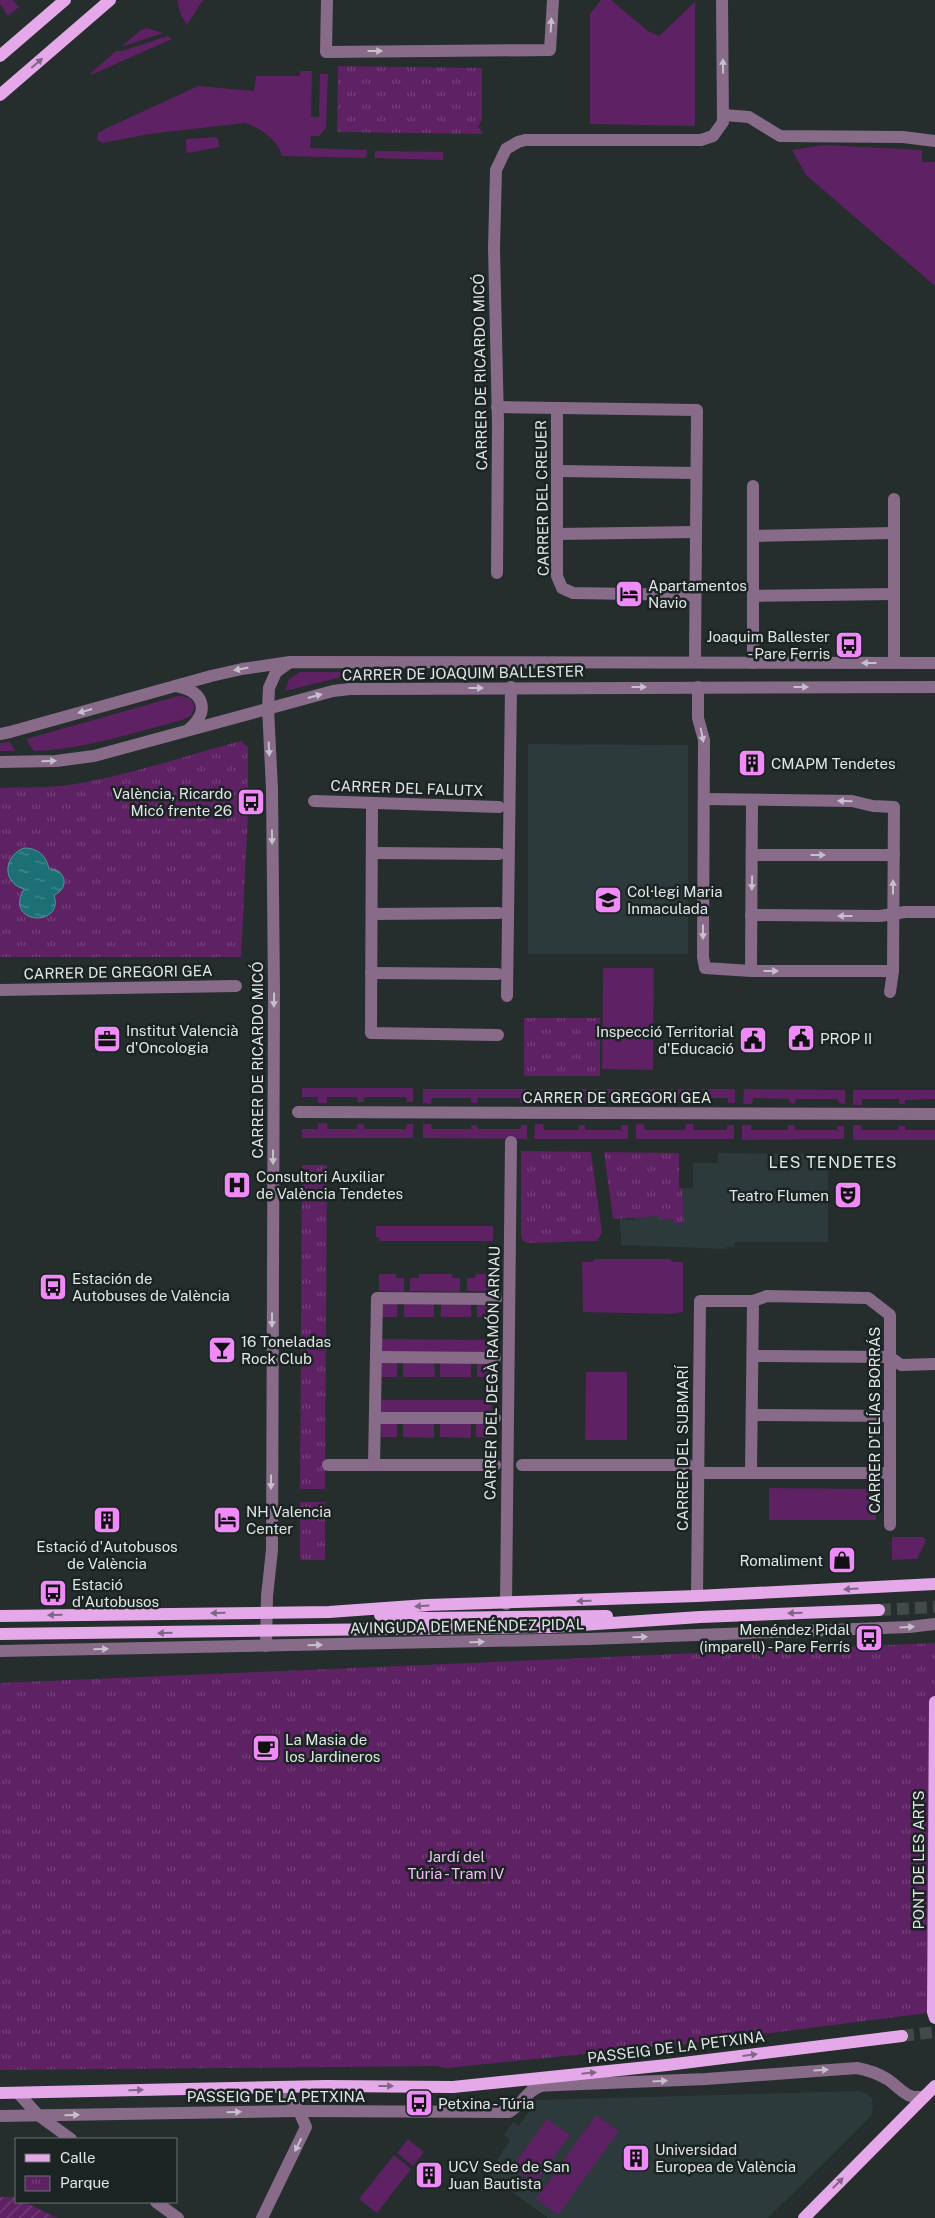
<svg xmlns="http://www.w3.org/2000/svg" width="935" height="2218" font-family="'Public Sans',sans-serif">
<defs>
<pattern id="park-tufts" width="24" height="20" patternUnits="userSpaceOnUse" patternTransform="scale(1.25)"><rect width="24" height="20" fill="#5e2163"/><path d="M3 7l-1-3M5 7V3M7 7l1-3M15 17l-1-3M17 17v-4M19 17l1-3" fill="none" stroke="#754179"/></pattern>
<pattern id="garden-furrows" width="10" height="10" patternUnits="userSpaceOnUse" patternTransform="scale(1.25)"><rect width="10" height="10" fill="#5e2163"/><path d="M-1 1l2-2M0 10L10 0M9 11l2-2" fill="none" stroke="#754179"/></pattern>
<pattern id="water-ripples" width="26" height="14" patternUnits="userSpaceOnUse" patternTransform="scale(1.25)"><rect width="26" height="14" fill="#1c7075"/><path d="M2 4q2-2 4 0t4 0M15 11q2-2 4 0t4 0" fill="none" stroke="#488b8f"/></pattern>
</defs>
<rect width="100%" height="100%" fill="#252d2d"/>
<!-- built -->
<g fill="#2c3a3b">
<path d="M528,744L688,745V954H528Z"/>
<path d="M718,1153L828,1154V1242H735L734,1247H726V1249L621,1245L620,1219L634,1220V1217L659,1216L683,1223L682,1188H693V1163H718Z"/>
<path d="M859,2091L867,2094L872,2099L873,2107L871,2116L768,2218H548L488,2174L510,2140L504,2135L513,2122L519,2126L536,2100Z"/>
</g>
<!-- grass -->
<g fill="#5e2163">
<path d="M0,0H13L19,7L8,16L0,4Z"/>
<path d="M177,0H203L187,25L181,15Z"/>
<path d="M601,0H611L648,31L659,36L695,2V126L590,124V14Z"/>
<path d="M147,28L163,33L121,47L141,30Z"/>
<path d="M168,36L172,39L91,75V73L116,51H122Z"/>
<path d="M300,71H312L311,117H319L320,74H328L326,128L319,136H311L310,148L367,150L366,158L282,156C279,141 259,126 244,123L149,134L103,143L97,140L98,133L107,128L198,86L254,91L256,76H300Z"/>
<path d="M217,137L220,147L188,153L186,151V139Z"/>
<path d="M824,145L922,150V162H935V286L806,175L792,150Z"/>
<path d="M375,151L443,152V160L375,158Z"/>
<path d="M300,672H346V676L285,691L289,679Z"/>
<path d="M178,696C187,696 192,698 195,706L191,716L182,720C133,733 85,749 34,751L26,739Z"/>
<path d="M10,742L15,751H0V743Z"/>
<path d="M603,968H654L653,1070L602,1069Z"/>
<path d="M302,1088H413V1102H407L406,1097H364V1102H358L357,1097H327V1103H318V1097H302Z"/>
<path d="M423,1089H527V1103H520V1098H478L477,1103H471V1098H432L431,1104L423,1103Z"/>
<path d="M535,1089H629L628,1103H622V1098H586V1103H580V1098H545L544,1103H535Z"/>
<path d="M637,1089H735V1103H728V1098H694V1104H687V1098H646V1104H637Z"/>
<path d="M744,1089L845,1090V1104L839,1103L838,1099H796L795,1104L790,1103L789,1099L753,1098L752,1104H743Z"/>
<path d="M853,1090H935V1099L905,1100V1104H899V1099H862V1105H853Z"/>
<path d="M318,1123H327V1129H357L358,1124H364V1129H406L407,1124H413V1138H302V1129H318Z"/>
<path d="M423,1124H431L432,1129H471V1125H477L478,1129H520L521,1125H527V1139L423,1138Z"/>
<path d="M535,1124H543L544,1130H579V1125H585V1130H621V1125H628V1139H534Z"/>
<path d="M636,1124H644L645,1130H685L686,1124H693V1130H727V1125H734V1139H636Z"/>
<path d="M742,1125H751V1130H788V1125H794L795,1130H837V1126H844V1139L742,1140Z"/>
<path d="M853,1125H861L862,1130H898L899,1126H905V1130H935V1140H853Z"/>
<path d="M376,1226H493V1241H379V1237H376Z"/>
<path d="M594,1259H671L672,1262H683V1312L671,1314L583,1312L582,1262H593Z"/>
<path d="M379,1274H396V1278H404V1292L379,1291Z"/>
<path d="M419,1274H452V1278H460V1292L410,1291V1278H419Z"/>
<path d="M476,1274H493V1292L467,1291V1278H475Z"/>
<path d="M382,1302H398L397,1317H382Z"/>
<rect x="404" y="1302" width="30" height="15"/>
<rect x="441" y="1302" width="30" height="15"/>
<rect x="477" y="1302" width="16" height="15"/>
<path d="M382,1339L493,1340V1354L382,1353Z"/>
<rect x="382" y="1361" width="15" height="16"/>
<path d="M403,1361H434L435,1377H403Z"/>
<rect x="440" y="1361" width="31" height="16"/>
<rect x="477" y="1361" width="15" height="16"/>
<path d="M586,1372H627V1440H585Z"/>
<path d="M381,1400H492V1415L381,1414Z"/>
<rect x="381" y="1421" width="16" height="16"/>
<path d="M403,1421L434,1422V1438L403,1437Z"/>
<path d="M440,1422H471V1438L440,1437Z"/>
<path d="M476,1422H492V1438L476,1437Z"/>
<path d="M769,1488L876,1489V1520H769Z"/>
<path d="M892,1537H923L926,1541L917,1559L892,1560Z"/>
<path d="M596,2115L619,2131L558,2215L536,2199Z"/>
<path d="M547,2119L570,2135L535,2184L512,2167Z"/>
<path d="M408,2139L424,2152L413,2166L397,2153Z"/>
<path d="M394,2155L411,2169L377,2213L359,2199Z"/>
</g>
<!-- park -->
<g fill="url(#park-tufts)">
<path d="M338,66L482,68V120L478,126L483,134L337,132Z"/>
<path d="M241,741L248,747V812L241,957H0V788C23,787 46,788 69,785C127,776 184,756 241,741Z"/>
<rect x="524" y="1018" width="76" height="58"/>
<path d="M521,1151L591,1152L602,1232L597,1241L529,1243L523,1241L521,1235Z"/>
<path d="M604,1152L679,1153V1188H682L684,1223H673V1219L659,1220V1216L613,1219Z"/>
<path d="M302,1165H327L325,1489H300Z"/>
<rect x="300" y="1502" width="25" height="58"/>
<path d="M935,1643V2012L684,2044L447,2068L436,2066L0,2070V1683Z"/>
</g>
<!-- garden -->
<path fill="url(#garden-furrows)" d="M0,2197H15L16,2202H25L57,2218H0Z"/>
<!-- water -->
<path fill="url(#water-ripples)" stroke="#579397" d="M24,848C38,848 46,855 49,869C66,868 70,889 54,895C65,928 3,925 24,889C2,883 3,856 24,848Z"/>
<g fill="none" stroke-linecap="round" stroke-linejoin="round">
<!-- major-tunnel -->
<g stroke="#414949" stroke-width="12" stroke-dasharray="12 6" stroke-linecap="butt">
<path d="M879,1610L935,1607"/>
<path d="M902,2036L935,2032"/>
</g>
<!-- minor -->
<g stroke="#876b89" stroke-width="12">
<path d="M327,0L326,52L550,50L553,0"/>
<path d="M724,115L749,117L780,136L903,137L935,141"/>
<path d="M497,407L697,410L695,662"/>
<path d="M557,408V576L562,588L573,593L695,595"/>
<path d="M558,471L696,473"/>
<path d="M894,499V663"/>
<path d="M558,534L696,532"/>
<path d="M753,536L894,533"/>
<path d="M497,573L498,423L494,248L496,170L506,149L518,142L525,140H701L713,136L723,122L722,0"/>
<path d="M753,596L894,594"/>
<path d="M753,663V486"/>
<path d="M176,686C204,691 211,711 188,730"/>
<path d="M698,687V718L704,740L703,957L705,968L751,971H893"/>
<path d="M0,734L10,732L211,676L242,669L290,662L935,663"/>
<path d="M0,762L56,761L94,756L333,691L350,689L935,687"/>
<path d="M704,799L852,801L873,806L894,807L893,971L890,992"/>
<path d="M314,801L499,807"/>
<path d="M372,803L371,1033L498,1035"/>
<path d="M372,853L499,854"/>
<path d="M752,855H894"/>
<path d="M372,914L499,913"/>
<path d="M751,915L880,916L905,912H935"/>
<path d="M751,971L752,800"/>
<path d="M371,973L498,974"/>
<path d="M0,990L236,986"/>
<path d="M507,996L511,687"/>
<path d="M298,1112L935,1114"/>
<path d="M753,1356L890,1357L901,1365L935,1364"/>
<path d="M376,1357L495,1358"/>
<path d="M752,1415L890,1416"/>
<path d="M375,1418H495"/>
<path d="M328,1465H495"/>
<path d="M374,1465L377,1298L496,1299"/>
<path d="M522,1465H688"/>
<path d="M751,1472L753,1301"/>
<path d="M698,1473H890"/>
<path d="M697,1596L700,1301H753L767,1296L868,1298L890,1315V1525"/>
<path d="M506,1604L511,1142"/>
<path d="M266,1646L267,1596L272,1550L274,993L272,789L268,708L269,688L276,672L290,662"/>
<path d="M0,1651L589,1639L909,1627L935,1624"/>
<path d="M533,2086L706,2079L857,2068C868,2070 877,2073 887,2079C901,2088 907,2101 925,2096"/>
<path d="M18,2093L38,2115L71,2139"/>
<path d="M0,2116L299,2111L509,2112C522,2105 527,2090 541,2086"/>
<path d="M156,2202L178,2218"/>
<path d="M262,2218L306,2127L299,2111L282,2087"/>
</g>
<!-- major -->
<g stroke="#e5a9e9" stroke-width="12">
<path d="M0,56L65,0"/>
<path d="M0,95L110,0"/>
<path d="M380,1615L429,1618L607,1616"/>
<path d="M0,1616L329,1612L427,1605L697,1596L935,1584"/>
<path d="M0,1634L552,1627L700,1617L879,1610"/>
<path d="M935,1702L933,2012L935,2018"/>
<path d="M0,2093L326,2086L453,2087L667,2065L902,2036"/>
<path d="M804,2218L935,2086"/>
</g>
</g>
<!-- one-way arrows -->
<defs><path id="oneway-solid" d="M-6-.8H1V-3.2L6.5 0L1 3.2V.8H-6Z" transform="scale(1.25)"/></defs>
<g fill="#c6c0ca">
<use href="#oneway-solid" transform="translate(551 25) rotate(-87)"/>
<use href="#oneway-solid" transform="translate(375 51)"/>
<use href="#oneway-solid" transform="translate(723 66) rotate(-91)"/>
<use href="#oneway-solid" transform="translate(869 663) rotate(-180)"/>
<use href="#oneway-solid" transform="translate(241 669) rotate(169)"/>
<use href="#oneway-solid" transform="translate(639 687)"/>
<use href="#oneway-solid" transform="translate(801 687)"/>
<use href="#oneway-solid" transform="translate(476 688)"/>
<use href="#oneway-solid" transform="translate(315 696) rotate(-15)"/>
<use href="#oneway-solid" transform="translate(85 711) rotate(164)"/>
<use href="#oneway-solid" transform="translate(702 735) rotate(79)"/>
<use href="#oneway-solid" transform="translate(269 749) rotate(87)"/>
<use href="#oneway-solid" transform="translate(49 761) rotate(-1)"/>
<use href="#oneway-solid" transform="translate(845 801) rotate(-178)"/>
<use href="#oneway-solid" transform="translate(272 837) rotate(89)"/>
<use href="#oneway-solid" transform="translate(818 855)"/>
<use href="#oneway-solid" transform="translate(752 883) rotate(91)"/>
<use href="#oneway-solid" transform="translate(893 887) rotate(-90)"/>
<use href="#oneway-solid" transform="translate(845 916) rotate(-180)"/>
<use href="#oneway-solid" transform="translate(703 932) rotate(90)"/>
<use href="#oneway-solid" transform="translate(771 971)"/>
<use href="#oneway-solid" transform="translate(274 1000) rotate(91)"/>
<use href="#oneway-solid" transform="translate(273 1157) rotate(90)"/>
<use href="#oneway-solid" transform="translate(272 1320) rotate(90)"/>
<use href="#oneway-solid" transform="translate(271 1482) rotate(90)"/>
<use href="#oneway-solid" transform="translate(907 1627) rotate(-4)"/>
<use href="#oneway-solid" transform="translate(640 1637) rotate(-2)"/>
<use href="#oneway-solid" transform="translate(477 1642) rotate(-1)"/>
<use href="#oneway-solid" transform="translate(315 1645) rotate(-1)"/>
<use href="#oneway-solid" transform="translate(101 1649) rotate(-1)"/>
<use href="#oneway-solid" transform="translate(821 2070) rotate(-4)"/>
<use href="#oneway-solid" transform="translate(660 2081) rotate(-3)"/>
<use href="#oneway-solid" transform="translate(234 2112) rotate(-1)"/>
<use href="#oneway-solid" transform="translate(72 2115) rotate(-1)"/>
<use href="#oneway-solid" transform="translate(298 2145) rotate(116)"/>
</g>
<g fill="#806686">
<use href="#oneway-solid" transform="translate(37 63) rotate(-41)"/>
<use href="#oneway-solid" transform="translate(851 1589) rotate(177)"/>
<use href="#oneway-solid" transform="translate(584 1601) rotate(178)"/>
<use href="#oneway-solid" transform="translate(422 1606) rotate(177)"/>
<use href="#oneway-solid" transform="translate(218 1613) rotate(178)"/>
<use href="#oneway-solid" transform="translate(795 1613) rotate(178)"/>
<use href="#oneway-solid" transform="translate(55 1615) rotate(179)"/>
<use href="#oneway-solid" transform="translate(165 1633) rotate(179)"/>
<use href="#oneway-solid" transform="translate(750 2055) rotate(-7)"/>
<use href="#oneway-solid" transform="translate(589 2073) rotate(-6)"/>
<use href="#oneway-solid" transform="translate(386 2086)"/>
<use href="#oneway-solid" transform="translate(136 2090) rotate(-1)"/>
<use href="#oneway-solid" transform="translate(838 2183) rotate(-45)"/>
</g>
<!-- icons -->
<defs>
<g id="hotel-square" transform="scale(1.4375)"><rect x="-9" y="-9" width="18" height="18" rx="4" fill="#ef8bf7" stroke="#1b2323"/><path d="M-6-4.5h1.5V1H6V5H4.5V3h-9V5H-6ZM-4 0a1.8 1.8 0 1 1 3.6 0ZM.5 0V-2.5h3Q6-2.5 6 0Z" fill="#111"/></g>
<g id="bus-square" transform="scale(1.4375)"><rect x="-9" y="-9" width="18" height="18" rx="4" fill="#ef8bf7" stroke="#1b2323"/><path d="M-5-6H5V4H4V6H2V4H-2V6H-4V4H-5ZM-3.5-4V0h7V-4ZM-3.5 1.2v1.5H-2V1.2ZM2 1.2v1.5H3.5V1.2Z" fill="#111"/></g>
<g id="building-square" transform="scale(1.4375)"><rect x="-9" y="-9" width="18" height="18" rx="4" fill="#ef8bf7" stroke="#1b2323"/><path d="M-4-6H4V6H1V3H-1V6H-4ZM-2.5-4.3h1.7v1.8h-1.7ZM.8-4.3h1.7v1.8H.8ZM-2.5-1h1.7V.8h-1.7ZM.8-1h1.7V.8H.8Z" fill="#111"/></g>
<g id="school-square" transform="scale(1.4375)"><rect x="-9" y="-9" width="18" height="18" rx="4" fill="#ef8bf7" stroke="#1b2323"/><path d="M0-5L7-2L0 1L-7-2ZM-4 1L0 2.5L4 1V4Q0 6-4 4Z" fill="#111"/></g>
<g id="civic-square" transform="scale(1.4375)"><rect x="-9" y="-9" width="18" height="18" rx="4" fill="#ef8bf7" stroke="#1b2323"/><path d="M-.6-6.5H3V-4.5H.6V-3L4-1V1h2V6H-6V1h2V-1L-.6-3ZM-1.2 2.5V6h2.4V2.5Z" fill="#111"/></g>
<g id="office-square" transform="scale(1.4375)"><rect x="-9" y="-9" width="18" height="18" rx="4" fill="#ef8bf7" stroke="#1b2323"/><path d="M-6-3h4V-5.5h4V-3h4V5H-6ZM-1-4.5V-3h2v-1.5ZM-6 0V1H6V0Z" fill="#111"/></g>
<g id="hospital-square" transform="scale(1.4375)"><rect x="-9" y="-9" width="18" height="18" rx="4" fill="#ef8bf7" stroke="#1b2323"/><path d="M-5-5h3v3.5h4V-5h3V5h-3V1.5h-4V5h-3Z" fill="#111"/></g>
<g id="theatre-square" transform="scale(1.4375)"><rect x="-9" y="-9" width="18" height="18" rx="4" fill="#ef8bf7" stroke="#1b2323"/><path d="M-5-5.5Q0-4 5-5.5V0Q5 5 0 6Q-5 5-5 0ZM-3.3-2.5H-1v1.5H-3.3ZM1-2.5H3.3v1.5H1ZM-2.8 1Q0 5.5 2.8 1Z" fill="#111"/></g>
<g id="bar-square" transform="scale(1.4375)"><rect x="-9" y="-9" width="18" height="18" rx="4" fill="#ef8bf7" stroke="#1b2323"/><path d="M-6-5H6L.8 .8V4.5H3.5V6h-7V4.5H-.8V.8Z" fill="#111"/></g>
<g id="shop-square" transform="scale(1.4375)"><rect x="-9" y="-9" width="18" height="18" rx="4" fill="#ef8bf7" stroke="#1b2323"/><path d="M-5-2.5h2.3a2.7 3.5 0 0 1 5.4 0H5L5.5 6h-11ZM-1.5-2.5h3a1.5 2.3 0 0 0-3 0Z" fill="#111"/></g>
<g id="cafe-square" transform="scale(1.4375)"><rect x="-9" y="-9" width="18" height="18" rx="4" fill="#ef8bf7" stroke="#1b2323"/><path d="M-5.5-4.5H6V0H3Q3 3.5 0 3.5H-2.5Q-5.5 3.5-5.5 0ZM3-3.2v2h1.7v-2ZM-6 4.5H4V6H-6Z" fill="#111"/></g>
</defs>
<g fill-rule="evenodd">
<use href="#hotel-square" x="629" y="594"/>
<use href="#bus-square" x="849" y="645"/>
<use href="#building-square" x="752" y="763"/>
<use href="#bus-square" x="251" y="802"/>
<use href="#school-square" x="608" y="900"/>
<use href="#civic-square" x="801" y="1038"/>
<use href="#office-square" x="107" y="1039"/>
<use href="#civic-square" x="753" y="1040"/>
<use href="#hospital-square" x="237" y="1185"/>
<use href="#theatre-square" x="848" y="1195"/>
<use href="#bus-square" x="53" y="1287"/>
<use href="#bar-square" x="222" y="1350"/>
<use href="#building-square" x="107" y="1520"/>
<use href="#hotel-square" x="227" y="1520"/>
<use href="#shop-square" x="842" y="1560"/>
<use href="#bus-square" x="53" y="1593"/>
<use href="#bus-square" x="869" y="1638"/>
<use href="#cafe-square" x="266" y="1748"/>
<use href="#bus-square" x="419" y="2103"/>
<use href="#building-square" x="636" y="2158"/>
<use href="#building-square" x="429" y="2175"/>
</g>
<g text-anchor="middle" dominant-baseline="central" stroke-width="5" stroke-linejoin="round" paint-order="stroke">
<!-- street labels -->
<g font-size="15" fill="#e1e5e6" stroke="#1b2323">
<text transform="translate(480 372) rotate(-91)">CARRER DE RICARDO MICÓ</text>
<text transform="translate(542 498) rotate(-91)">CARRER DEL CREUER</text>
<text transform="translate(463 673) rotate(-1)">CARRER DE JOAQUIM BALLESTER</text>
<text transform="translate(407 788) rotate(2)">CARRER DEL FALUTX</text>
<text transform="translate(118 972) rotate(-1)">CARRER DE GREGORI GEA</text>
<text transform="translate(257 1060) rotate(-90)">CARRER DE RICARDO MICÓ</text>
<text x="617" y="1097">CARRER DE GREGORI GEA</text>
<text transform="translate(492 1373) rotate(-89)">CARRER DEL DEGÀ RAMÓN ARNAU</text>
<text transform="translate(874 1420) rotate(-90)">CARRER D'ELÍAS BORRÁS</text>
<text transform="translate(682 1448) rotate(-90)">CARRER DEL SUBMARÍ</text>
<text transform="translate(467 1626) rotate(-1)">AVINGUDA DE MENÉNDEZ PIDAL</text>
<text transform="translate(918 1860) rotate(-90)">PONT DE LES ARTS</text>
<text transform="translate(676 2047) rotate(-7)">PASSEIG DE LA PETXINA</text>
<text x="276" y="2096">PASSEIG DE LA PETXINA</text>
</g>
<!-- poi labels -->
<g font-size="15" fill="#e1e5e6" stroke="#1b2323" text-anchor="start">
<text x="648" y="585">Apartamentos<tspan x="648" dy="17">Navio</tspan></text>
<text x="830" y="636" text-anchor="end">Joaquim Ballester<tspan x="830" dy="17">- Pare Ferris</tspan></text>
<text x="771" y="763">CMAPM Tendetes</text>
<text x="232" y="793" text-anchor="end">València, Ricardo<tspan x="232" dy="17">Micó frente 26</tspan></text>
<text x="627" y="891">Col·legi Maria<tspan x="627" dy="17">Inmaculada</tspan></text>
<text x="126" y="1030">Institut Valencià<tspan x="126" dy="17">d'Oncologia</tspan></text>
<text x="734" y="1031" text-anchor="end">Inspecció Territorial<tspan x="734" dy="17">d'Educació</tspan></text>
<text x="820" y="1038">PROP II</text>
<text x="256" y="1176">Consultori Auxiliar<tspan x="256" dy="17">de València Tendetes</tspan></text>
<text x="829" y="1195" text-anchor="end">Teatro Flumen</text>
<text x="72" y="1278">Estación de<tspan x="72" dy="17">Autobuses de València</tspan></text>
<text x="241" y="1341">16 Toneladas<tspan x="241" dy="17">Rock Club</tspan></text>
<text x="246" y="1511">NH Valencia<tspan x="246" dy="17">Center</tspan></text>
<text x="107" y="1546" text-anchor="middle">Estació d'Autobusos<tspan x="107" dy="17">de València</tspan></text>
<text x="823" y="1560" text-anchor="end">Romaliment</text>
<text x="72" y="1584">Estació<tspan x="72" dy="17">d'Autobusos</tspan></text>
<text x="850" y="1629" text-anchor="end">Menéndez Pidal<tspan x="850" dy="17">(imparell) - Pare Ferrís</tspan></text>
<text x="285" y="1739">La Masia de<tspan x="285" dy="17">los Jardineros</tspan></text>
<text x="438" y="2103">Petxina - Túria</text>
<text x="655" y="2149">Universidad<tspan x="655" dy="17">Europea de València</tspan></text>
<text x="448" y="2166">UCV Sede de San<tspan x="448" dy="17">Juan Bautista</tspan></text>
</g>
<!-- park labels -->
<g font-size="15" fill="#f3bff7" stroke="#1b2323">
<text x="456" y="1856">Jardí del<tspan x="456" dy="17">Túria - Tram IV</tspan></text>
</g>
<!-- neighbourhood labels -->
<g font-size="16" letter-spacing="1" fill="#dbe5e6" stroke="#1b2323">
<text x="833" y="1162">LES TENDETES</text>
</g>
</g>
<!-- legend -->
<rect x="15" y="2138" width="162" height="65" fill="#1b2323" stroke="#6a7171"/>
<rect x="25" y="2154" width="25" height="8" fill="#e5a9e9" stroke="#6a7171"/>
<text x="60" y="2163" font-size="15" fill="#e1e5e6">Calle</text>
<rect x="25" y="2176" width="25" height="15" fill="url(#park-tufts)" stroke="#6a7171"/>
<text x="60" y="2188" font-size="15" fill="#e1e5e6">Parque</text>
</svg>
